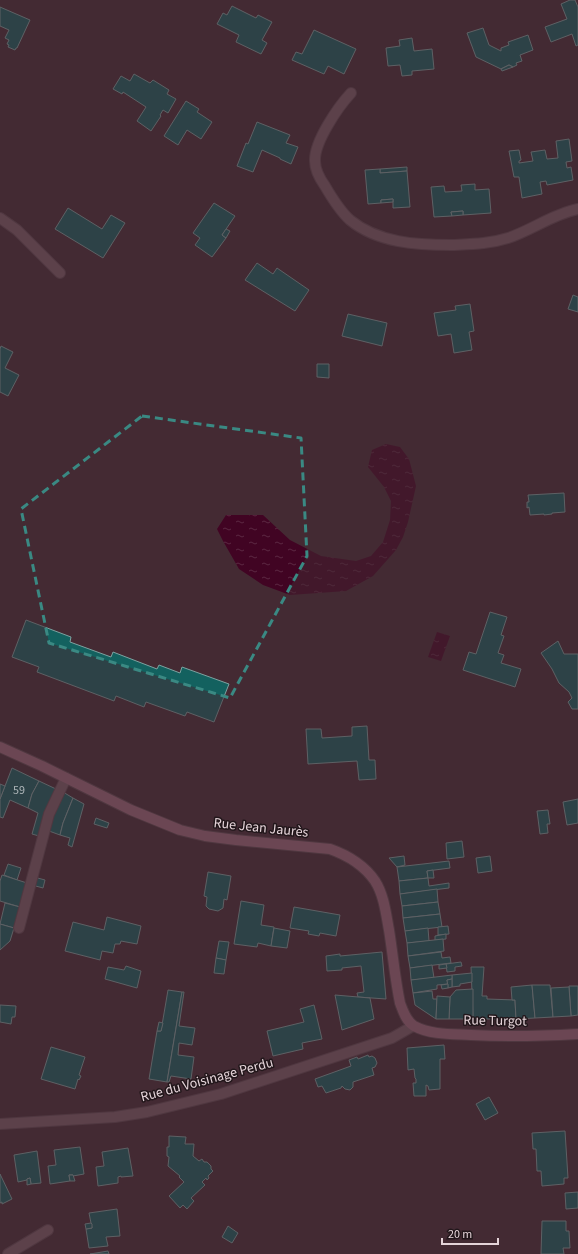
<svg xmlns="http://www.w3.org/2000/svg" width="578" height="1254" font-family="'Source Sans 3',sans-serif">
<defs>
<pattern id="water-ripples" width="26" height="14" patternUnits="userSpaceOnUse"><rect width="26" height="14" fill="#410423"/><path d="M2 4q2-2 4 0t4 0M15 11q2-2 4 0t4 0" fill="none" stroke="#5c2842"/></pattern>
</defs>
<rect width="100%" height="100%" fill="#442a33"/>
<!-- water -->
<g fill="url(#water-ripples)">
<path d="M386,444L400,447L409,459L416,486L408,522L403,537L396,550L373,576L346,591L290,595L263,585L239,569L223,541L217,529L226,515H263L290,540L321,556L356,561L371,556L383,542L390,520L391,501L384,487L368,467L372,450Z"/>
<path d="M437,632L450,636L441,661L428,657Z"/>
</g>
<!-- building -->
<g fill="#13615f" stroke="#7da2a0">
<path d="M570,0H575L578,7V45L576,46L572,34L551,42L545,27L567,19L561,4Z"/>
<path d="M232,6L256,18L258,15L272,22L262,40L267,43L261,54L236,42L239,35L217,24L223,13L227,15Z"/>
<path d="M0,7L30,20L17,48H16L15,50L8,47L9,45L7,44L9,40L5,38L9,30L0,26Z"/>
<path d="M483,28L489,45L501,51V48L509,45L508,42L528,35L533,50L520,55L522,61L516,63L517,65L513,67L509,65L501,69L476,57L467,33Z"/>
<path d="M314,30L356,49L344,74L328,66L324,74L292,60L296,52L302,54Z"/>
<path d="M412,38L414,51L432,49L434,69L412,71V75L402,76L400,65L388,66L386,48L400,46L399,40Z"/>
<path d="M509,65L513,67L502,71L501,69Z"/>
<path d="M134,74L150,83L153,80L169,90L167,94L176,99L168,113L163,110L160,115L161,116L151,131L137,121L146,107L123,92L122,94L113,89L121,76L130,81Z"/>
<path d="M186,101L199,109L197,112L212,122L201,139L187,130L178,145L164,136Z"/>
<path d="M257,122L290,135L286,143L298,147L291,164L280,159V158L262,150L253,172L237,166L246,143L248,144Z"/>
<path d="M569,139L572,161L566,162L567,168L571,167L573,180L547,185L546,181L540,182L542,194L522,198L519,177H514L509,151L519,150L521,160L519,161V163L533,161L531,152L545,150L547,159L558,158L556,141Z"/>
<path d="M407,167V171L380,173V169Z"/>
<path d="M380,169V173L407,171L410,207L393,208V199L381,200V203L368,204L365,170Z"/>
<path d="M475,184V190L489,189L491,213L463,215V211L451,212L452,216L434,217L431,187L444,186L445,192L462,191L461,185Z"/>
<path d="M393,199V202L381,203V200Z"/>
<path d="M214,203L235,216L222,235L226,238L212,257L195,245L200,238L193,233Z"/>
<path d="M68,208L102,229L111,215L125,223L103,258L55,229Z"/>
<path d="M463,211V215L452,216L451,212Z"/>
<path d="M226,229L230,231L226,238L222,235Z"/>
<path d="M257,263L273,274L277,268L309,290L295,311L245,280Z"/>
<path d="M573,295L578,297V312L568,309Z"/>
<path d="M470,304L474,331L469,332L472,350L454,353L451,334L438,336L434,313L456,310L455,306Z"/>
<path d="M348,314L387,323L382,346L342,336Z"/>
<path d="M1,346L13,352L5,368L19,375L8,396L0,392V349Z"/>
<path d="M317,364H329V378L317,377Z"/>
<path d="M564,493L565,512L552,513V514L544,515V514L530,515L529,507L527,508V502H529L528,495Z"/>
<path d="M490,612L507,617L501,635L504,636L498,653L504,655L501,663L521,669L515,687L463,670L469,652L476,654Z"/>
<path d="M26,620L71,637L70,642L111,657L113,652L157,669L159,665L180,673L182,667L229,684L214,722L187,712L185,716L146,702L144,707L116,696L114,701L37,672L39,667L12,657Z"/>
<path d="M558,641L564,654H578V709H572L568,702L572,698L569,692L559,683L552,669L541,653Z"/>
<path d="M367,726L369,760H375L376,779L359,780L357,761L308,764L306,729H321L322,738L352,736V727Z"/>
<path d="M12,768L39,781L32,794L28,808L10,800L3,818L0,817V799Z"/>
<path d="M39,781L56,789L39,836L32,834L38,813L28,808L32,794Z"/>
<path d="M0,784L5,786L0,799Z"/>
<path d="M63,792L73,798L63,823L60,835L49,831L51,816Z"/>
<path d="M73,798L84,804L72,847L68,845L70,838L60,835L63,823Z"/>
<path d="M578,799V823L567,825L563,802Z"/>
<path d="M548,810L550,824H547L548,833L540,834L537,811Z"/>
<path d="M96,818L109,823L107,828L94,824Z"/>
<path d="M462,841L464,857L447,859L446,843Z"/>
<path d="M404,856L405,865L397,867L389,858Z"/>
<path d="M490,856L492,871L478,873L476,858Z"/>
<path d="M449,861L450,868L427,871L428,878L399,881L397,867Z"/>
<path d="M8,864L21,868L17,880L4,875Z"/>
<path d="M433,870L434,878H428L427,871Z"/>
<path d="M208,872L231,876L227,900L224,899L223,908L218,911L209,909L206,906L207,897L204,896Z"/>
<path d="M2,875L27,883L20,907L0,901V881Z"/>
<path d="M34,877L45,880L43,888L32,885Z"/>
<path d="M428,878L429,886L449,883V888L400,894L399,881Z"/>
<path d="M437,889L438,902L402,906L400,894Z"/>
<path d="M241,901L264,905L261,925L274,927L271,946L258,943L257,947L234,944Z"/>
<path d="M438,902L440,914L403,918L402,906Z"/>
<path d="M5,903L20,907L14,928L0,924Z"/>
<path d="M294,907L340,915L336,936L320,933L319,936L308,934L309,931L290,928Z"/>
<path d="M440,914L442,927L405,931L403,918Z"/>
<path d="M107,917L141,926L137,944L121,941L120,944H115L113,953L102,951L100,960L65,951L73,922L104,930Z"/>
<path d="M0,924L14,928L10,941L0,950Z"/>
<path d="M448,926L449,934L438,935V927Z"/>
<path d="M274,928L290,931L287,948L271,946Z"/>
<path d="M428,928L429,941L407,943L405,931Z"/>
<path d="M446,934V939L435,940V936Z"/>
<path d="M443,939L444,951L408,956L407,943Z"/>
<path d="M219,941L229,942L226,960L216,958Z"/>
<path d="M382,952L386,999L358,997L357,993L364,992L361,966L342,968V970L327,971L326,956L340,954V956Z"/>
<path d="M441,952L442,958L450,957L451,963L410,968L408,956Z"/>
<path d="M216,958L226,960L224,974L214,973Z"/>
<path d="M461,962L462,966L455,967V971L447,972L446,964Z"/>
<path d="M446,964L447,968L439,969V965Z"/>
<path d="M432,965L434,978L411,980L410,968Z"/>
<path d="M126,966L141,971L137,988L105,979L108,967L124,970Z"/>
<path d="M471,967H484L482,996H487V999L515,1000L516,1019H473Z"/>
<path d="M472,973V982L460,984V986L452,987V975Z"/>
<path d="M452,975V979L447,980L448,984L437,985V989L413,993L411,980Z"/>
<path d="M452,979V987L448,988L447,980Z"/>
<path d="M448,984V988L442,989L441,985Z"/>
<path d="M532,985L535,1018L516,1019L515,1000H512L511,987Z"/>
<path d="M532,985H550L553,1017L535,1018Z"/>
<path d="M569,986H578V1015L571,1016Z"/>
<path d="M569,987L571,1016L553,1017L551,988Z"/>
<path d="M473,989V1019H449L450,997L456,990Z"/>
<path d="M168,990L182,992L167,1082L149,1079L157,1031H161Z"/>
<path d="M432,991L433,999H437L436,1019L415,1005L413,993Z"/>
<path d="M182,992H184L179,1026L195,1028L192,1045L179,1043L178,1055L194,1057L191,1079L171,1076L169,1082H167Z"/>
<path d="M335,995L370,998L374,1019L342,1030Z"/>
<path d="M437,996L450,997L449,1019H436Z"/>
<path d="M0,1005L16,1006L15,1017H12L11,1024L0,1022Z"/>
<path d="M314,1005L322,1039L302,1043L303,1049L273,1056L267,1031L304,1022L300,1009Z"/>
<path d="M159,1022L163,1023L161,1031H157Z"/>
<path d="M444,1045L445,1059H440V1089L429,1090L428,1086L426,1085V1096H414L413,1083H416V1079L415,1078L414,1069L408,1070L407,1048Z"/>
<path d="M51,1047L85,1057L79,1075L81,1076L79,1080L78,1079L75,1089L41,1079Z"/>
<path d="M368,1055L369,1057L372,1056L375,1058L377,1063L375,1067L372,1068L374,1075L353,1082V1087L350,1090L345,1089L342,1086L341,1088L326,1093L322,1086L318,1087L315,1079L351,1066L349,1060L357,1057L358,1059Z"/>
<path d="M489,1097L498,1113L485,1120L476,1104Z"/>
<path d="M565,1131L568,1178H564V1184L542,1186L541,1171H537L536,1149H533L532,1133Z"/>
<path d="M169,1136L186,1137L185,1144H194L193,1156L199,1161L202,1159L204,1162H207L211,1166V1169L213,1171L208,1176L209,1178L207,1180L206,1178L202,1182L205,1185L191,1198L194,1201L187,1209L183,1205L180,1208L169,1196L184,1182L179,1177L180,1176L168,1166L169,1157L167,1156V1147H169Z"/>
<path d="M80,1147L84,1174L73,1176V1175H69L70,1181L50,1184L48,1166L56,1165L54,1150Z"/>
<path d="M128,1148L133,1176L121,1177V1176L118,1177V1183L98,1186L96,1167L104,1166L102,1152Z"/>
<path d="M37,1151L41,1183L31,1184L30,1178L27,1179V1180L18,1182L14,1155Z"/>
<path d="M0,1174L12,1199L2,1204V1202L0,1203Z"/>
<path d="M69,1175H73L75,1181H70Z"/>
<path d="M30,1178L31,1184L27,1185V1179Z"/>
<path d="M578,1192V1208L566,1209L565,1193Z"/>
<path d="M117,1209L120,1236L106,1237L108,1246L89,1248L86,1229L92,1228L89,1213Z"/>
<path d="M542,1221H566V1231H569L570,1248H563L564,1254H541Z"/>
<path d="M91,1223L92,1224V1228L86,1229L85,1224Z"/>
<path d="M228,1226L238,1233L232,1243L222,1237Z"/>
<path d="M108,1251L109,1254H90Z"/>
</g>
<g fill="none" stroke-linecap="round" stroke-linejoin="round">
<!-- lane casing -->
<g stroke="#5e4850" stroke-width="12">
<g id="lane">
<path d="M19,928L49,814L66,778"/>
<path d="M0,1124L115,1117L147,1112L221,1094L392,1038L413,1026"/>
</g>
</g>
<!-- street casing -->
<g stroke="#5e4850" stroke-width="12">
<g id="street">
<path d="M351,93C338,107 314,142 315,161C315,170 320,179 325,186C332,198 340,211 350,220C378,243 417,245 451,245C471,244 489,244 508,238C532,230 553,214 578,209"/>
<path d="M0,218L17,230L60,273"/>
<path d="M8,1254L48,1230"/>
</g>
</g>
<!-- secondary casing -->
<g stroke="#5e4850" stroke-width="12">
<path id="secondary" d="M0,747L42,766L131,810L180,830L205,836L236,840L330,849C347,855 364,865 375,881C384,895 386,914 389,930C393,955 395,979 400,1003C403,1011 406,1021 414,1026C431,1035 452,1034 471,1035C507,1037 542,1036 578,1034"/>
</g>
<!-- lane -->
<use href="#lane" stroke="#7a5d67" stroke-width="10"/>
<!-- street -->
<use href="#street" stroke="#7a5d67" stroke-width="10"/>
<!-- secondary -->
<use href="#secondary" stroke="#9c697b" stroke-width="10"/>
</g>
<!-- marked area -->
<path d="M0 0H578V1254H0ZM142,416L301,438L307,556L230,698L49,643L21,509Z" fill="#442a33" fill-opacity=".55" fill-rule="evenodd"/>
<path fill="none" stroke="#3a8983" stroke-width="3" stroke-dasharray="8 5" stroke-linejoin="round" d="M142,416L301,438L307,556L230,698L49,643L21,509Z"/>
<g text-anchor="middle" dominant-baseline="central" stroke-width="3" stroke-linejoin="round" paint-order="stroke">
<!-- number labels -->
<g font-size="12" fill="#b0b7ba">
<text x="19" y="790">59</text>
</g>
<!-- street labels -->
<g font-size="14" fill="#e5d4d9" stroke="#22171b">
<text transform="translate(261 828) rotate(6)">Rue Jean Jaurès</text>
<text transform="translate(495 1021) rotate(1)">Rue Turgot</text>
<text transform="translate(207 1080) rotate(-15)">Rue du Voisinage Perdu</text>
</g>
</g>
<!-- scale -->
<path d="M442 1238v6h56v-6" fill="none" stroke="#e5d4d9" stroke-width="2"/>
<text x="448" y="1238" font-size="12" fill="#e5d4d9" stroke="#22171b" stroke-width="3" paint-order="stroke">20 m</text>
</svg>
